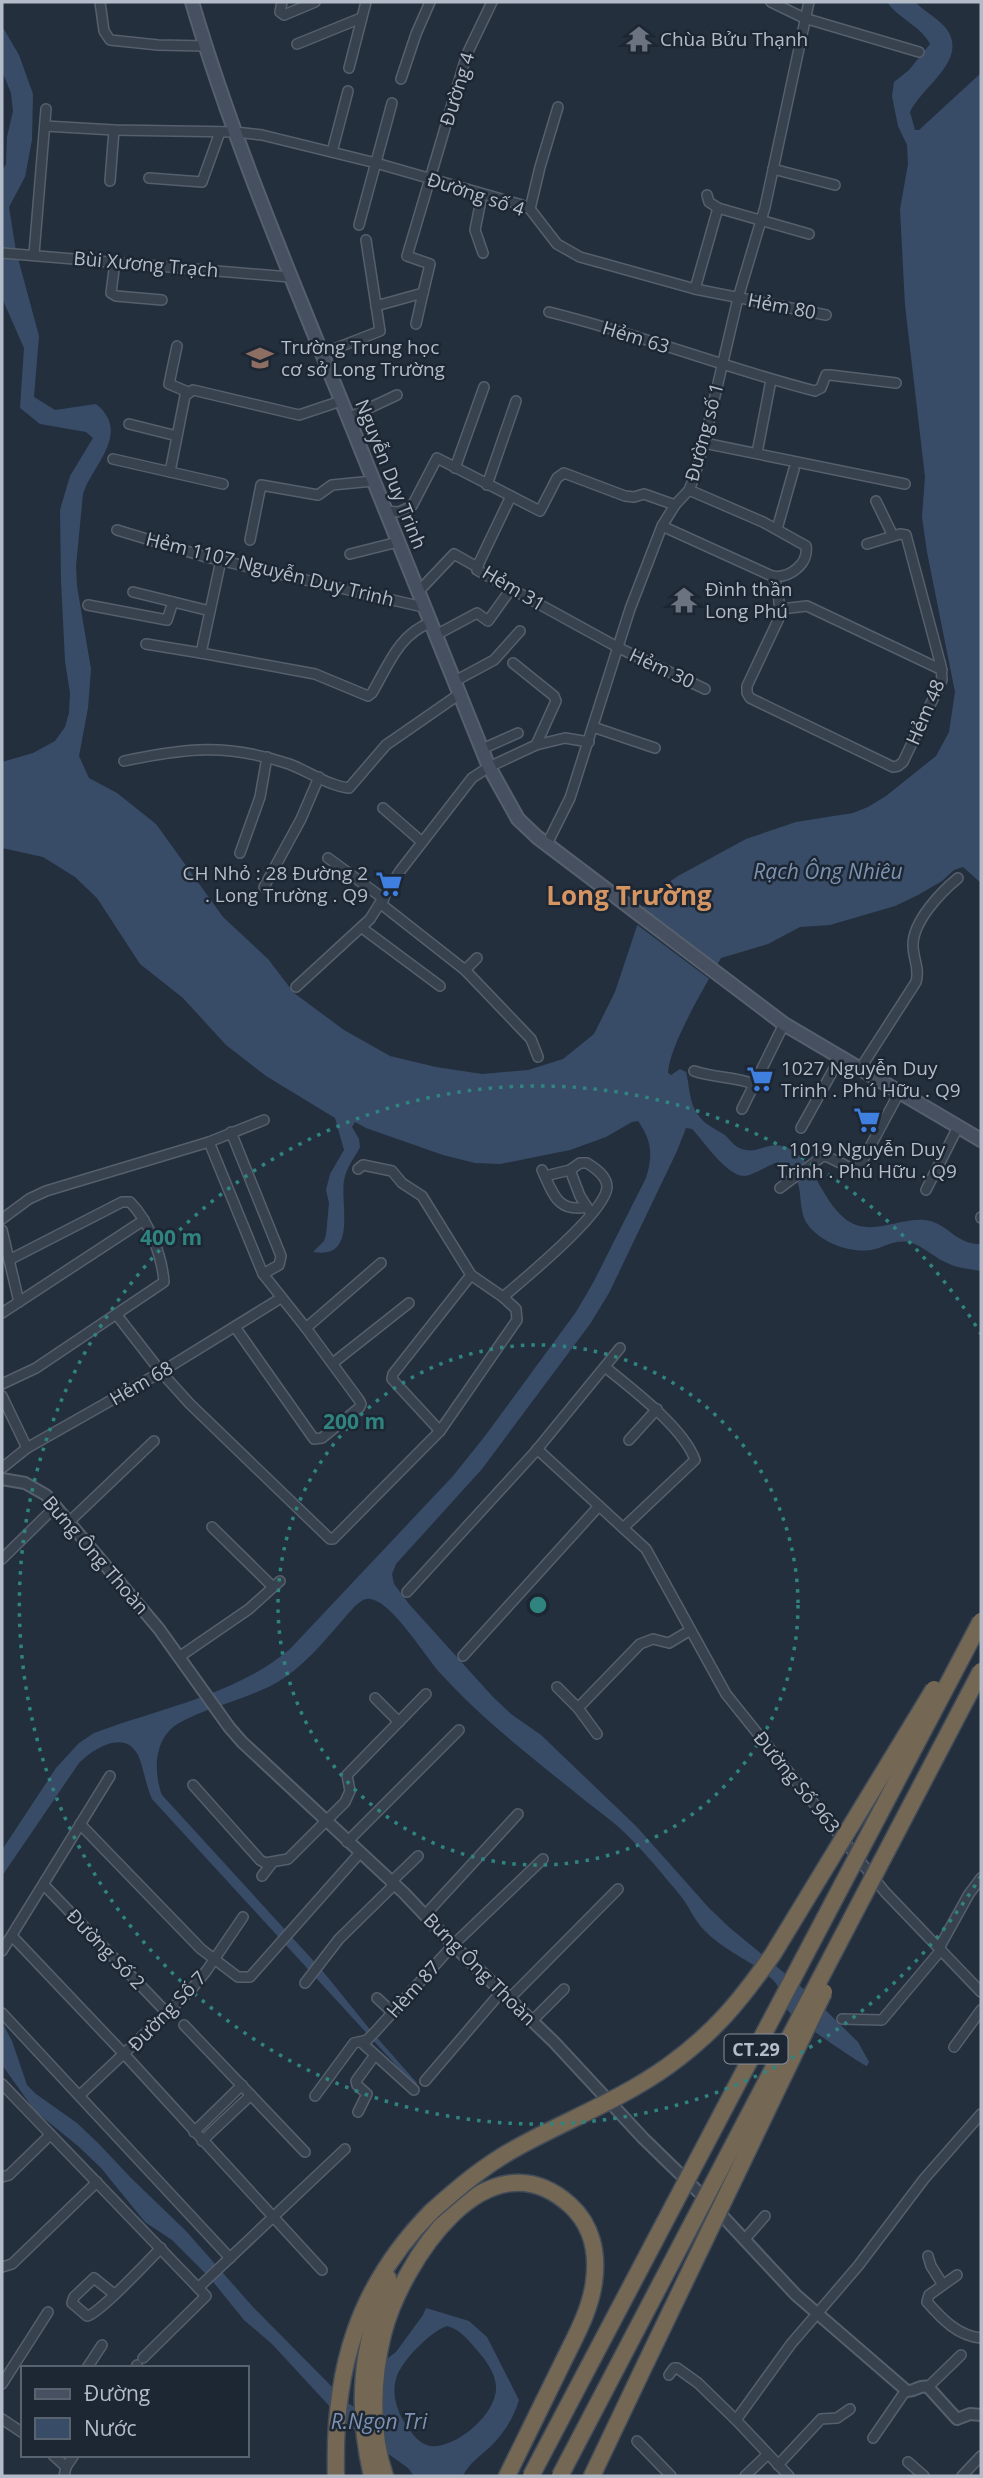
<svg xmlns="http://www.w3.org/2000/svg" width="983" height="2478" font-family="'Open Sans',sans-serif">
<rect width="100%" height="100%" fill="#242f3e"/>
<!-- water -->
<g fill="#394c67" fill-rule="evenodd">
<path d="M887,2H915C924,11 937,18 945,27C971,59 922,86 910,112L915,130H919L981,73V883L963,867L954,870L942,881L918,895L895,906L830,925L800,927L768,944L721,958C706,984 669,1046 668,1073L671,1075L680,1069L686,1072C691,1092 688,1109 707,1124C712,1128 719,1131 725,1135C731,1141 736,1149 746,1150C761,1153 771,1138 792,1150C813,1163 823,1200 843,1217C867,1239 897,1218 924,1220C948,1222 955,1245 981,1244V1271C969,1269 956,1268 945,1262C934,1257 924,1247 912,1243C896,1238 886,1247 871,1250C849,1253 822,1243 808,1225C797,1210 804,1186 793,1174C789,1170 781,1166 775,1163C767,1166 754,1175 745,1176C727,1177 703,1140 692,1129L686,1128L677,1151L609,1293L590,1324L482,1469L396,1564L392,1574L394,1584L409,1604L493,1697L511,1714L541,1735L637,1827L709,1908L730,1928L805,1990L858,2042L869,2062L867,2066C862,2065 795,2019 789,2012C781,2003 782,1988 773,1980C751,1960 724,1951 704,1930C694,1920 689,1906 680,1895C664,1876 648,1856 631,1839C617,1824 598,1811 582,1798C534,1759 484,1721 442,1675C426,1658 392,1601 370,1599C364,1598 361,1602 356,1605C333,1630 312,1659 284,1678C252,1699 213,1704 179,1723C154,1737 153,1772 162,1795L321,1969L372,2032L417,2083L416,2087L152,1799C146,1785 144,1771 139,1757C126,1728 94,1748 79,1763L2,1876V1850L56,1768L79,1743L94,1733L111,1727C172,1706 241,1691 290,1649L453,1476L485,1436L576,1312L593,1283L646,1178C653,1155 652,1141 638,1121L632,1122L606,1137L570,1150L500,1164L475,1163L443,1155L366,1128L355,1122L352,1127L359,1139L360,1147C354,1159 346,1167 344,1181C340,1204 358,1260 313,1252L324,1241L326,1235L329,1203L326,1190L330,1174L344,1150L335,1118L266,1076L226,1045L183,998L140,964L97,898L75,877L43,857L2,848V762L33,753L55,741L65,727L69,713L70,693L65,661L61,580L60,510L70,476L93,438L86,432L40,424L20,408L24,348L2,298V171L6,164L7,137L13,111L11,93L2,71V26L19,55L33,94L32,140L25,177L9,207L16,251L39,336L34,397L55,410L96,404C132,433 92,465 83,494L76,566L77,586L91,669L88,708L79,756L89,778L117,793L156,824L223,917L268,959L294,993L344,1030L390,1056L436,1067L482,1074L528,1070L563,1059L594,1034L615,992L644,905L658,890L678,876L746,839L796,822L853,813L868,807L886,796L936,756L949,732L955,692L927,552L922,517L925,477L905,305L900,209L908,164L907,145L898,126L892,96L894,82L909,70L930,44C921,26 899,19 887,2Z"/>
<path d="M2,2022L12,2041L27,2085L36,2094L77,2123L99,2144L131,2178L186,2231L253,2307L348,2403L354,2407L362,2406L384,2361L396,2352L423,2315L426,2308L469,2321L487,2337L519,2400C513,2419 504,2433 490,2447C479,2457 469,2463 463,2476H414L408,2468L345,2423L272,2344L244,2320L210,2278L172,2240L145,2222L101,2168L78,2146L35,2111L2,2065ZM447,2326C460,2329 467,2339 476,2349C485,2359 495,2372 496,2386C498,2413 456,2449 430,2446C418,2444 409,2430 403,2420C396,2408 392,2392 396,2379C400,2362 431,2331 447,2326Z"/>
</g>
<!-- pier -->
<path fill="#242f3e" d="M639,911L718,970L712,981L636,924Z"/>
<g fill="none" stroke-linecap="round" stroke-linejoin="round">
<!-- minor casing -->
<g stroke="#565f6c" stroke-width="12">
<g id="minor">
<path d="M100,2L104,31L110,40L158,45L205,46"/>
<path d="M282,2L280,12L284,15L315,2"/>
<path d="M771,2L804,18L919,52"/>
<path d="M297,44L361,18"/>
<path d="M349,68L366,2"/>
<path d="M401,79L416,34L430,2"/>
<path d="M45,126L114,130L235,132L262,135L376,163L522,205L530,209L557,244L580,257L695,289L826,315"/>
<path d="M332,152L348,91"/>
<path d="M773,169L835,185"/>
<path d="M149,178L202,182L220,132"/>
<path d="M110,181L114,130"/>
<path d="M482,195L475,230L483,253"/>
<path d="M707,195L709,202L718,208"/>
<path d="M530,209L540,167L558,107"/>
<path d="M359,225L392,103"/>
<path d="M2,253L290,277"/>
<path d="M34,254L46,109"/>
<path d="M115,262L111,293L116,296L162,300"/>
<path d="M695,289L718,208L809,234"/>
<path d="M376,306L423,293L430,264L407,256L467,54L492,2"/>
<path d="M549,312C639,334 725,368 815,391L821,388L826,375H830L896,383"/>
<path d="M416,324L423,293"/>
<path d="M177,346L169,384L188,392"/>
<path d="M321,354L380,331L366,240"/>
<path d="M348,418L397,395"/>
<path d="M129,424L177,436"/>
<path d="M704,443L905,484"/>
<path d="M757,453L771,380"/>
<path d="M113,459L223,484"/>
<path d="M455,468L484,387"/>
<path d="M170,472L185,396L193,390L299,415L341,401"/>
<path d="M487,485L516,401"/>
<path d="M689,490L763,522L806,546C809,564 789,579 772,576"/>
<path d="M511,496L479,563L477,570L619,648L705,689"/>
<path d="M876,501L893,536"/>
<path d="M385,511L399,512L412,506L437,458L540,511L557,478L564,473L625,496L634,497L644,494L675,505"/>
<path d="M662,526L772,576L778,589L780,616L747,686V693L750,698L893,767L898,766L903,762L942,680L941,666L906,535L900,534L867,544"/>
<path d="M777,529L794,469"/>
<path d="M117,530L206,557L423,607"/>
<path d="M250,540L261,485L318,495L332,485L373,481"/>
<path d="M350,554L398,542"/>
<path d="M133,592L210,611"/>
<path d="M418,592L454,554L477,567"/>
<path d="M88,605L167,620L173,602"/>
<path d="M781,609L807,606L942,670"/>
<path d="M436,635L477,613L488,621L511,589"/>
<path d="M146,644L201,653L221,560"/>
<path d="M201,653L315,674L368,696L372,693C388,666 399,634 430,623"/>
<path d="M455,681L494,660L520,631"/>
<path d="M593,727L655,748"/>
<path d="M536,745L565,738L589,742"/>
<path d="M482,749L518,733"/>
<path d="M124,761C186,748 226,743 289,764C308,771 329,786 349,788L386,745L461,693"/>
<path d="M383,808L422,842"/>
<path d="M547,844L570,798L630,609L662,526L675,505L689,490L695,475L704,443L738,298L765,207L809,2"/>
<path d="M240,853L260,797L267,757"/>
<path d="M328,858L384,899"/>
<path d="M264,887L301,819L319,777"/>
<path d="M381,904L465,970L477,958"/>
<path d="M362,928L440,986"/>
<path d="M465,970L531,1039L538,1057"/>
<path d="M296,987L370,919L400,871L472,778L489,767L536,745L556,701L554,696L513,663"/>
<path d="M860,1069L916,982C920,968 913,959 913,945C913,921 941,892 958,878"/>
<path d="M694,1071C714,1078 732,1076 754,1084"/>
<path d="M742,1109L784,1024"/>
<path d="M801,1128L840,1058"/>
<path d="M231,1132L281,1256L279,1265L263,1274"/>
<path d="M209,1142L263,1274L306,1328L359,1400L361,1404L359,1408L322,1438L314,1439L235,1327"/>
<path d="M542,1170C553,1193 557,1213 587,1207"/>
<path d="M570,1170L580,1196L590,1212"/>
<path d="M780,1188L823,1156L828,1157L857,1171L899,1093"/>
<path d="M926,1190L958,1127"/>
<path d="M981,1218V1217"/>
<path d="M2,1219L29,1199L46,1191L209,1142L264,1120"/>
<path d="M2,1230L19,1302"/>
<path d="M503,1297C524,1279 606,1212 607,1187C607,1176 595,1168 587,1163H580L570,1170L545,1176"/>
<path d="M2,1313L144,1220"/>
<path d="M116,1314L161,1372L190,1404L330,1539H333L440,1431L517,1320L516,1309L503,1297L471,1275L422,1196L402,1183L392,1171L363,1165L358,1169"/>
<path d="M306,1328L381,1263"/>
<path d="M333,1363L409,1303"/>
<path d="M605,1367C631,1388 684,1428 695,1460L623,1528"/>
<path d="M2,1384L36,1368L164,1282C162,1256 149,1221 130,1202H122L9,1260"/>
<path d="M2,1396L27,1448"/>
<path d="M440,1431L392,1379L393,1374L471,1275"/>
<path d="M629,1440L657,1409"/>
<path d="M537,1449L646,1549L726,1694L885,1892L981,1992"/>
<path d="M2,1468L27,1448L161,1372L281,1298"/>
<path d="M70,1521L154,1441"/>
<path d="M212,1527L273,1587"/>
<path d="M2,1559L56,1506"/>
<path d="M407,1592L535,1452L620,1348"/>
<path d="M463,1656L599,1506"/>
<path d="M179,1657L249,1609L280,1581"/>
<path d="M557,1687L578,1708L597,1734"/>
<path d="M375,1698L399,1722"/>
<path d="M578,1708L640,1644L653,1639L669,1643L689,1631"/>
<path d="M193,1785L260,1860L265,1863L288,1859L345,1802L350,1791L347,1775L426,1694"/>
<path d="M80,1824L201,1949L238,1977H250L359,1854"/>
<path d="M347,1842L459,1730"/>
<path d="M262,1876L272,1863"/>
<path d="M391,1882L418,1856"/>
<path d="M44,1885L168,2014"/>
<path d="M425,1915L518,1814"/>
<path d="M12,1936L125,2055L322,2270"/>
<path d="M939,1948L969,1894L981,1878"/>
<path d="M2,1951L110,1776"/>
<path d="M305,1983L339,1939L394,1885"/>
<path d="M377,1998L392,2012"/>
<path d="M509,1999L618,1889"/>
<path d="M2,2013L230,2258"/>
<path d="M842,2019L882,2020L941,1950"/>
<path d="M532,2021L564,1989"/>
<path d="M184,2025L305,2152"/>
<path d="M361,2042L414,2090"/>
<path d="M954,2047L981,2010"/>
<path d="M425,2081L501,1992"/>
<path d="M2,2084L206,2296L143,2358"/>
<path d="M80,2095L191,1990L207,1970L243,1917"/>
<path d="M315,2096L354,2043L367,2040L375,2032L453,1945L543,1859"/>
<path d="M358,2112L367,2094L357,2085L356,2081L375,2055"/>
<path d="M194,2132L242,2085"/>
<path d="M202,2141L251,2095"/>
<path d="M2,2177L9,2175L50,2135"/>
<path d="M745,2239L765,2216"/>
<path d="M928,2256L931,2266L943,2285"/>
<path d="M2,2267L12,2264L97,2182"/>
<path d="M957,2275L929,2295L927,2302C942,2319 958,2336 981,2338"/>
<path d="M198,2288L345,2149"/>
<path d="M114,2294L94,2278L74,2297L72,2303L87,2316C99,2314 148,2261 161,2248"/>
<path d="M87,2368L102,2345"/>
<path d="M136,2368L137,2365"/>
<path d="M669,2375L674,2368H677L698,2383L736,2420"/>
<path d="M2,2384L48,2312"/>
<path d="M928,2387L961,2355"/>
<path d="M2,2419L23,2433"/>
<path d="M873,2438L906,2390"/>
<path d="M637,2441L671,2476"/>
<path d="M53,2455L66,2467L64,2476"/>
<path d="M908,2462L924,2476"/>
<path d="M778,2465L821,2419L837,2418L850,2409"/>
<path d="M66,2467L74,2455"/>
<path d="M745,2476L768,2454"/>
<path d="M789,2476L736,2420L791,2344L858,2266L924,2179L981,2114"/>
<path d="M962,2476L981,2456"/>
</g>
</g>
<!-- tertiary casing -->
<g stroke="#565f6c" stroke-width="14">
<path id="tertiary" d="M2,1479L25,1483L46,1495L159,1629L229,1727L242,1742L404,1893L453,1945L554,2042L643,2138L715,2208L796,2295L907,2391C915,2392 919,2384 928,2387L957,2419L970,2414L981,2415"/>
</g>
<!-- secondary casing -->
<g stroke="#565f6c" stroke-width="16">
<path id="secondary" d="M192,2C237,154 301,300 360,447C403,554 446,660 489,767L518,819L537,837L784,1024L981,1140"/>
</g>
<!-- motorway casing -->
<g stroke="#434c59" stroke-width="19">
<g id="motorway">
<path d="M336,2476C333,2370 357,2287 432,2211"/>
<path d="M372,2476C355,2403 362,2348 388,2278"/>
<path d="M385,2476C370,2433 372,2378 383,2334C401,2264 486,2130 570,2205C592,2225 598,2253 594,2282C590,2312 574,2339 561,2366C543,2403 525,2439 507,2476"/>
<path d="M592,2476L642,2371"/>
</g>
</g>
<!-- minor -->
<use href="#minor" stroke="#38414e" stroke-width="9"/>
<!-- tertiary -->
<use href="#tertiary" stroke="#38414e" stroke-width="10"/>
<!-- secondary -->
<use href="#secondary" stroke="#465061" stroke-width="12"/>
<!-- motorway -->
<use href="#motorway" stroke="#746855" stroke-width="16"/>
<!-- motorway-bridge casing -->
<g stroke="#434c59" stroke-width="19" stroke-linecap="butt">
<g id="motorway-bridge">
<path d="M432,2211C459,2187 486,2164 518,2147C567,2120 622,2099 668,2066C714,2033 741,2000 773,1954L934,1689"/>
<path d="M642,2371L824,1992"/>
<path d="M531,2476L981,1621"/>
<path d="M560,2476L981,1671"/>
</g>
</g>
<!-- motorway-bridge -->
<use href="#motorway-bridge" stroke="#746855" stroke-width="16"/>
</g>
<!-- distance rings -->
<g fill="none" stroke="#308480" stroke-width="3.5" stroke-dasharray="3.5 7">
<circle cx="538" cy="1605" r="260"/>
<path d="M981 1876A519 519 0 1 1 981 1334"/>
</g>
<!-- icons -->
<defs>
<g id="temple-bare" transform="scale(2.1)"><path d="M0-6L5-2H3V0L6.5 2.5H4V6H1.5V3h-3V6H-4V2.5H-6.5L-3 0V-2H-5Z" fill="#6b7280" stroke="#1d2633" stroke-width="2.5" paint-order="stroke"/></g>
<g id="school-bare" transform="scale(2.1)"><path d="M0-5L7-2L0 1L-7-2ZM-4 1L0 2.5L4 1V4Q0 6-4 4Z" fill="#8d6e63" stroke="#1d2633" stroke-width="2.5" paint-order="stroke"/></g>
<g id="supermarket-bare" transform="scale(2.1)"><path d="M-6-5.5h2.5l.6 2H6L4.5 2H-2.5L-4.4-4H-6ZM-1.5 3.2a1.3 1.3 0 1 0 .1 0ZM3 3.2a1.3 1.3 0 1 0 .1 0Z" fill="#3f7fe0" stroke="#1d2633" stroke-width="2.5" paint-order="stroke"/></g>
</defs>
<g fill-rule="evenodd">
<use href="#temple-bare" x="639" y="39"/>
<use href="#school-bare" x="260" y="358"/>
<use href="#temple-bare" x="684" y="600"/>
<use href="#supermarket-bare" x="389" y="884"/>
<use href="#supermarket-bare" x="760" y="1079"/>
<use href="#supermarket-bare" x="867" y="1120"/>
</g>
<g text-anchor="middle" dominant-baseline="central" stroke-width="5" stroke-linejoin="round" paint-order="stroke">
<!-- shield labels -->
<rect fill="#1d2633" stroke="#878f9c" stroke-width="2" x="724.5" y="2034.5" width="63" height="29" rx="5"/>
<g font-size="18" font-weight="bold" fill="#b4bcc9">
<text x="756" y="2049">CT.29</text>
</g>
<!-- poi labels -->
<g font-size="19" fill="#b4bcc9" stroke="#1d2633" text-anchor="start">
<text x="660" y="39">Chùa Bửu Thạnh</text>
<text x="281" y="347">Trường Trung học<tspan x="281" dy="22">cơ sở Long Trường</tspan></text>
<text x="705" y="589">Đình thần<tspan x="705" dy="22">Long Phú</tspan></text>
<text x="368" y="873" text-anchor="end">CH Nhỏ : 28 Đường 2<tspan x="368" dy="22">. Long Trường . Q9</tspan></text>
<text x="781" y="1068">1027 Nguyễn Duy<tspan x="781" dy="22">Trinh . Phú Hữu . Q9</tspan></text>
<text x="867" y="1149" text-anchor="middle">1019 Nguyễn Duy<tspan x="867" dy="22">Trinh . Phú Hữu . Q9</tspan></text>
</g>
<!-- street labels -->
<g font-size="19" fill="#b4bcc9" stroke="#1d2633">
<text transform="translate(457 89) rotate(-73)">Đường 4</text>
<text transform="translate(476 194) rotate(18)">Đường số 4</text>
<text transform="translate(146 264) rotate(5)">Bùi Xương Trạch</text>
<text transform="translate(782 306) rotate(11)">Hẻm 80</text>
<text transform="translate(636 337) rotate(17)">Hẻm 63</text>
<text transform="translate(704 432) rotate(-75)">Đường số 1</text>
<text transform="translate(391 474) rotate(68)">Nguyễn Duy Trinh</text>
<text transform="translate(270 569) rotate(14)">Hẻm 1107 Nguyễn Duy Trinh</text>
<text transform="translate(514 588) rotate(31)">Hẻm 31</text>
<text transform="translate(662 668) rotate(25)">Hẻm 30</text>
<text transform="translate(925 712) rotate(-67)">Hẻm 48</text>
<text transform="translate(141 1383) rotate(-30)">Hẻm 68</text>
<text transform="translate(96 1555) rotate(49)">Bưng Ông Thoàn</text>
<text transform="translate(797 1782) rotate(51)">Đường Số 963</text>
<text transform="translate(106 1949) rotate(46)">Đường Số 2</text>
<text transform="translate(480 1969) rotate(45)">Bưng Ông Thoàn</text>
<text transform="translate(413 1989) rotate(-48)">Hèm 87</text>
<text transform="translate(167 2011) rotate(-46)">Đường Số 7</text>
</g>
<!-- water labels -->
<g font-size="21" font-style="italic" fill="#7c92b1" stroke="#1d2633">
<text x="828" y="871">Rạch Ông Nhiêu</text>
<text x="379" y="2421">R.Ngọn Tri</text>
</g>
<!-- district labels -->
<g font-size="26" font-weight="bold" fill="#d59563" stroke="#1d2633">
<text x="629" y="895">Long Trường</text>
</g>
</g>
<circle cx="538" cy="1605" r="10" fill="#308480" stroke="#1d2633" stroke-width="3.5"/>
<g font-size="21" text-anchor="middle" font-weight="bold" fill="#308480" stroke="#1d2633" stroke-width="5" stroke-linejoin="round" paint-order="stroke">
<text x="171" y="1245">400 m</text>
<text x="354" y="1429">200 m</text>
</g>
<!-- border -->
<rect width="983" height="2478" fill="none" stroke="#b4bcc9" stroke-width="7"/>
<!-- legend -->
<rect x="21" y="2366" width="228" height="91" fill="#1d2633" stroke="#59626f" stroke-width="2"/>
<rect x="35" y="2389" width="35" height="10" fill="#465061" stroke="#59626f" stroke-width="2"/>
<text x="84" y="2401" font-size="21" fill="#b4bcc9">Đường</text>
<rect x="35" y="2418" width="35" height="21" fill="#394c67" stroke="#59626f" stroke-width="2"/>
<text x="84" y="2436" font-size="21" fill="#b4bcc9">Nước</text>
</svg>
